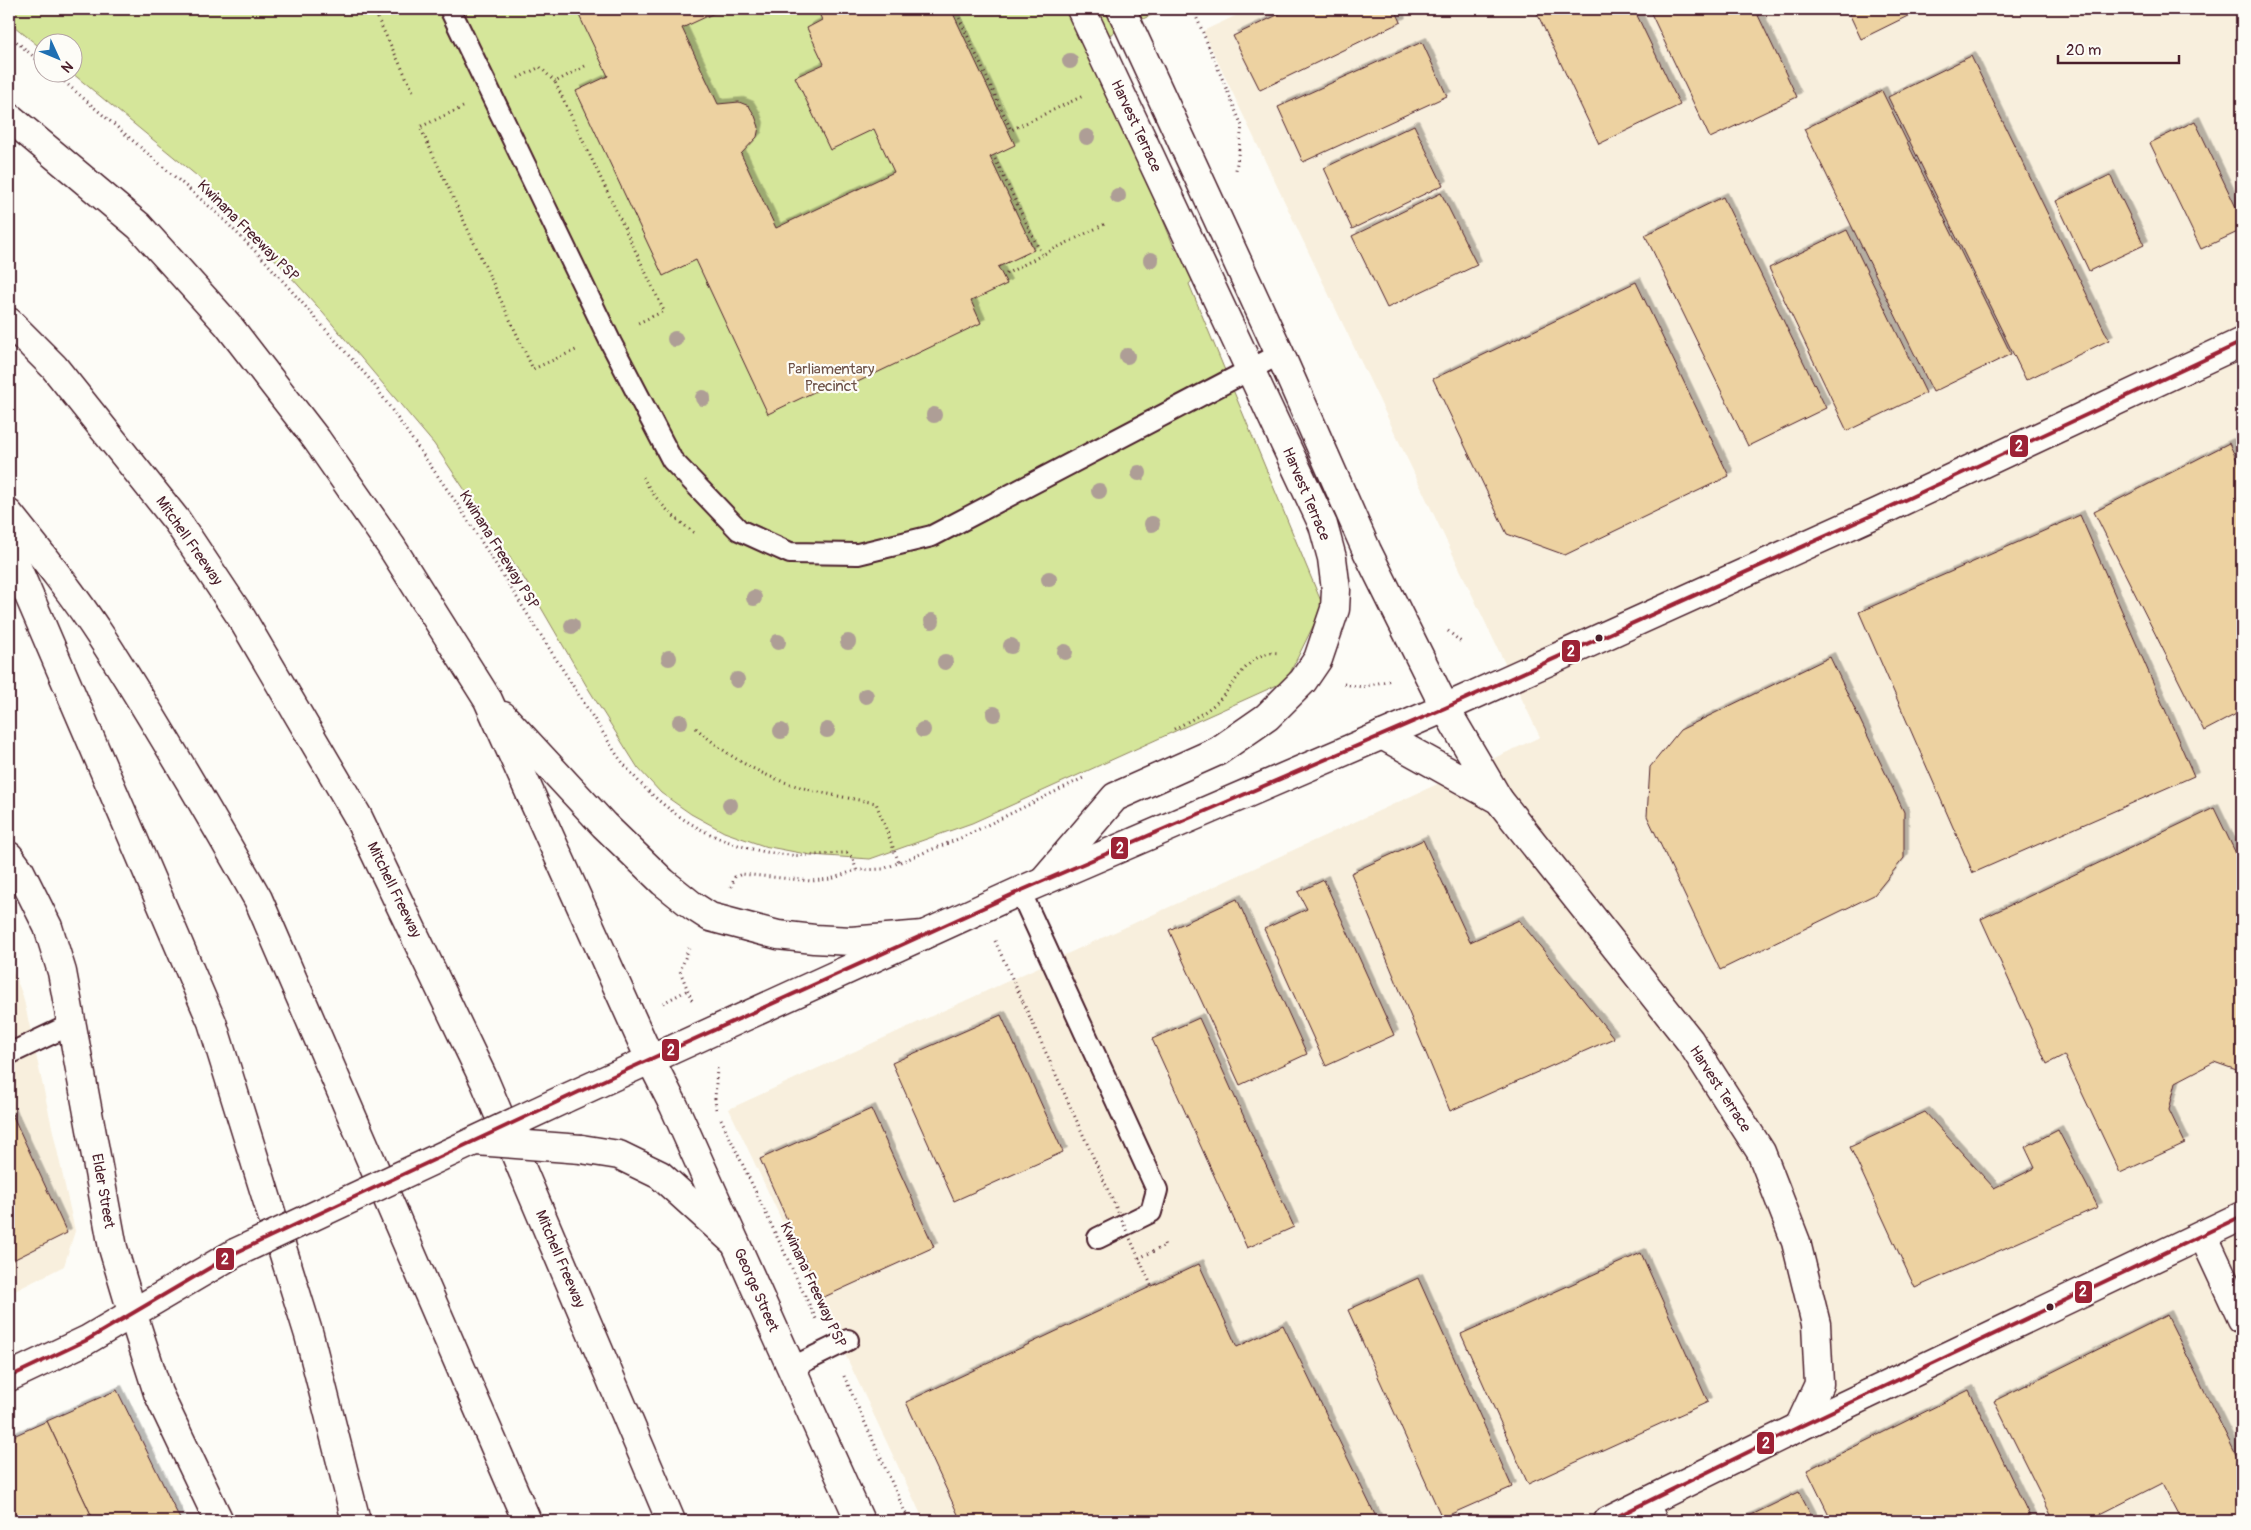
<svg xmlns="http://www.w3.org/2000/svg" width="2251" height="1530" font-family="Pangolin,sans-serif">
<defs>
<filter id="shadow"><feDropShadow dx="4.5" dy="-4.5" stdDeviation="0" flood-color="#0004"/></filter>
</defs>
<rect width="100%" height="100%" fill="#fdfcf7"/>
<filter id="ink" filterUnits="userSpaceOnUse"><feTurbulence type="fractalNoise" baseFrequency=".02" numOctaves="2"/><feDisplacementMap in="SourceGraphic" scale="10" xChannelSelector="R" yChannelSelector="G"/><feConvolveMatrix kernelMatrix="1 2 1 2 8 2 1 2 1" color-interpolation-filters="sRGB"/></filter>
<g filter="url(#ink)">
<!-- built -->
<g fill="#f8efdd">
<path d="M1250,9H2242V1521H924L729,1109L1540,737L1203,31Z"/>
<path d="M9,961L23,996L75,1231L64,1266L9,1294Z"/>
</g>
<!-- green -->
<path fill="#d5e69a" stroke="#908262" d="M9,9H1164L1090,44L1175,249L1180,247L1195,277L1189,284L1323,606L1286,681L972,823L870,859L811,855L764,846L724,832L691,814L661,793L638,768L586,685L525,580L434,444L317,306L208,185L72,73V42H42V49L9,22Z"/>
<!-- building -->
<g fill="#edd2a1" stroke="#4a1f2b" filter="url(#shadow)">
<path d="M576,9H723L682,28L718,104L739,102L749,106L755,116L759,127L757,137L741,154L776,228L894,172L874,129L830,150L795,77L824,64L807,28L822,20L817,9H951L1015,145L990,157L1034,250L998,267L1007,284L971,301L981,323L845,388L841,379L768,414L696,260L663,276L576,91L608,76Z"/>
<path d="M1290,9H1395L1401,22L1260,90L1233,36Z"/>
<path d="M1535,9H1634L1680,105L1599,144Z"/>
<path d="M1649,9H1755L1797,97L1710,138Z"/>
<path d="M1847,9H1922L1861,39Z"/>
<path d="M1422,42L1447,96L1303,162L1278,107Z"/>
<path d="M1971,56L2109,340L2026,380L1888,97Z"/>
<path d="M1882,91L2011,354L1933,392L1804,129Z"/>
<path d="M2195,121L2242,220V230L2201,249L2150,143Z"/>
<path d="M1414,125L1443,185L1352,229L1324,168Z"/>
<path d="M2110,175L2144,245L2089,271L2056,201Z"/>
<path d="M1441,193L1477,265L1387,308L1352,236Z"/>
<path d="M1723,197L1826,408L1748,446L1645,235Z"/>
<path d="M1847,230L1926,393L1847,431L1769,268Z"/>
<path d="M1636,282L1729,476L1565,555L1507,534L1433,379Z"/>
<path d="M2229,443L2242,471V711L2204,731L2094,512Z"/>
<path d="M2080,515L2194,776L1973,873L1859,612Z"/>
<path d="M1830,657L1904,812V858L1874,895L1720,970L1647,816L1650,767L1680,730Z"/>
<path d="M2214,808L2242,866V1072L2214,1062L2176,1082L2169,1110L2185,1143L2120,1173L2064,1055L2047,1064L1981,919Z"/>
<path d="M1423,840L1470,942L1519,920L1614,1038L1450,1111L1351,873Z"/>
<path d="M1324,880L1394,1035L1326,1066L1264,929L1307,909L1298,892Z"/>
<path d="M1237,899L1307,1054L1240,1085L1169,930Z"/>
<path d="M1001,1015L1063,1152L954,1201L892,1063Z"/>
<path d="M1199,1018L1294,1227L1247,1248L1152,1039Z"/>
<path d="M871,1109L934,1247L822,1298L760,1159Z"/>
<path d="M1925,1112L1994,1188L2035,1168L2025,1147L2058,1130L2098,1207L1915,1288L1850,1147Z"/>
<path d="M12,1114L67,1233L9,1262V1116Z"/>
<path d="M1641,1253L1708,1402L1528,1484L1461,1334Z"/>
<path d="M1199,1264L1237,1347L1283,1325L1378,1521H961L906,1402Z"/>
<path d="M1418,1278L1512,1487L1442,1518L1348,1310Z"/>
<path d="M2167,1315L2242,1467V1521H2182L2162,1483L2087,1521H2054L1994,1401Z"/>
<path d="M117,1390L181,1521H94L47,1421Z"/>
<path d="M1969,1390L2032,1521H1832L1807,1470Z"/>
<path d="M47,1421L94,1521H9V1438Z"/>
<path d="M1799,1492L1814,1521H1739Z"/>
</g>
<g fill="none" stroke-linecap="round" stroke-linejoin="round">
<!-- service casing -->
<g stroke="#4a1f2b" stroke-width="24">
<g id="service">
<path d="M450,9L611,343L672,460L739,530L790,553L858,554L932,536L1280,354"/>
<path d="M1020,891L1157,1190L1151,1212L1098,1238"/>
<path d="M9,1054L72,1024"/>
<path d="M791,1368L848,1340"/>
</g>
</g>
<!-- minor casing -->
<g stroke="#4a1f2b" stroke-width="31">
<g id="minor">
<path d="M650,1059L674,1106L860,1521"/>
<path d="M2203,1235L2242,1319"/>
<path d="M1644,1503L1653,1521"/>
</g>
</g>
<!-- tertiary casing -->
<g stroke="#4a1f2b" stroke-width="31">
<g id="tertiary">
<path d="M1121,9L1280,354L1367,551L1445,708L1499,800"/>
<path d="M1382,735L1499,800L1690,1041L1761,1152L1796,1242L1816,1324L1819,1384L1799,1427"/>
<path d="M9,856L20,871L48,927L62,972L113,1248L133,1315L158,1393L219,1521"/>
<path d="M1043,881L1115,797L1218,751L1267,717L1303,681L1318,659L1335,609L1336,590L1332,558L1323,525L1081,9"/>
</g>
</g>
<!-- secondary casing -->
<g stroke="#4a1f2b" stroke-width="31">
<g id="secondary">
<path d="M564,1099L1020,891L1445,708L1879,512L2242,342"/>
<path d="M581,1149L619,1155L660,1175L735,1243"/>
<path d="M9,1377L87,1340L235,1253"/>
<path d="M1608,1521L1799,1427L2242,1216"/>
</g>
</g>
<!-- motorway casing -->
<g stroke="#4a1f2b" stroke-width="31">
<g id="motorway">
<path d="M9,117L139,226L228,325L317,440L391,546L488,700L650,1059"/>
<path d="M9,322L54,367L177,521L241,617L357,815L485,1082L671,1521"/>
<path d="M9,514C41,554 74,595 102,638C157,723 208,811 258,899L527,1521"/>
<path d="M9,549L212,1022L309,1335L356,1521"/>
<path d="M503,716L604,825L663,882L693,906L710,917L778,935L814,939L851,941L923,935"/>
</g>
</g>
<!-- path -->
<g stroke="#4a1f2b" stroke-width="3" stroke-dasharray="1 4" stroke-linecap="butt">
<path d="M373,9L413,91"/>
<path d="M955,9L1011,130L1083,96"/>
<path d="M1193,9L1242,126L1236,170"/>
<path d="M9,35L42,64"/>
<path d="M585,66L555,82L664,311L636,324"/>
<path d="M53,72L218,214L266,262L373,383L460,508L617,755C658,812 719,850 790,855C809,857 828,853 847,853L853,858L856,870"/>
<path d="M518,78L540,67L555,82"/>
<path d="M463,107L420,127L533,369L578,349"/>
<path d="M995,159L1042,255L1107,223"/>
<path d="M1006,274L1042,255"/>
<path d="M643,477C655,501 675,519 696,534"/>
<path d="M1448,631L1461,642"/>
<path d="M1344,684L1362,687L1391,680"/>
<path d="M696,728C754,780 800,790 876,803L899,863"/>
<path d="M1174,729C1189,721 1205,713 1217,702C1236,685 1249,649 1279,653"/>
<path d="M731,887L735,877L742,874L811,881L831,879L856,870L883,869L963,837L1083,778"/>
<path d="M995,941L1023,1002"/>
<path d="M689,948L680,971L693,1003"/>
<path d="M663,1003L688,990"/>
<path d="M716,1109L715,1099L717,1068"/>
<path d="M721,1119L817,1321"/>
<path d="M1139,1258L1165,1246L1163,1241"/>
<path d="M844,1376L909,1521"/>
</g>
<!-- service -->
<use href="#service" stroke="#fdfcf7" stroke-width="20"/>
<!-- minor -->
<use href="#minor" stroke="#fdfcf7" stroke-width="28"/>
<!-- tertiary -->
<use href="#tertiary" stroke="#fdfcf7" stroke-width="28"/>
<!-- secondary -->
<use href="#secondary" stroke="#fdfcf7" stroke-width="28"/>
<!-- motorway -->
<use href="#motorway" stroke="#fdfcf7" stroke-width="28"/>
<!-- secondary-bridge casing -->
<g stroke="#4a1f2b" stroke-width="31" stroke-linecap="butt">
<g id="secondary-bridge">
<path d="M476,1141L581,1149"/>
<path d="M235,1253L564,1099"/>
</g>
</g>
<!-- path-bridge -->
<path stroke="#4a1f2b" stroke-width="3" stroke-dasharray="1 4" stroke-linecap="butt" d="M1023,1002L1152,1287"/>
<!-- secondary-bridge -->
<use href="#secondary-bridge" stroke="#fdfcf7" stroke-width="28"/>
<!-- bus-1 casing -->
<g stroke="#fdfcf7" stroke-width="8">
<g id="bus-1">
<path d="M9,1377L87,1340L235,1253L600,1082L1020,891L1445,708L1879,512L2242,342"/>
<path d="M1608,1521L1799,1427L2242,1216"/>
</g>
</g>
<!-- bus-1 -->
<use href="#bus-1" stroke="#9d2235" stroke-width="4"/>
</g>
<!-- trees -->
<g fill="#ae9e96">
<circle cx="1070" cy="61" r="8"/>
<circle cx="1087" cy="137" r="8"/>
<circle cx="1118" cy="196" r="8"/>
<circle cx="1151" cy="260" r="8"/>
<circle cx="675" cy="339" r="8"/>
<circle cx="1127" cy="356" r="8"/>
<circle cx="703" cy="398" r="8"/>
<circle cx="934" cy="415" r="8"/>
<circle cx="1139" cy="473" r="8"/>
<circle cx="1099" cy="491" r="8"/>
<circle cx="1152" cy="524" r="8"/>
<circle cx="1049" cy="579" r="8"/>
<circle cx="754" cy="598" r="8"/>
<circle cx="932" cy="621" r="8"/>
<circle cx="572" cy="626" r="8"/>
<circle cx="778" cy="642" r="8"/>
<circle cx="848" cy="642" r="8"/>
<circle cx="1011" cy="646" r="8"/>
<circle cx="1065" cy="652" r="8"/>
<circle cx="669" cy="658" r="8"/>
<circle cx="945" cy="662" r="8"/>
<circle cx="737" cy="680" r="8"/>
<circle cx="866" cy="696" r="8"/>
<circle cx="994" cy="714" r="8"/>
<circle cx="680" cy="722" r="8"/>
<circle cx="827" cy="730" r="8"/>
<circle cx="923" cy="730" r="8"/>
<circle cx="781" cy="731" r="8"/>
<circle cx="730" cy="805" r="8"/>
</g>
</g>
<!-- markers -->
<g fill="#4a1f2b" stroke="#fdfcf7" stroke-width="2">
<circle cx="1599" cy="638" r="4.5"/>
<circle cx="2050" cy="1307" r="4.5"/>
</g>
<g text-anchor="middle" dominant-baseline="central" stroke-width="4.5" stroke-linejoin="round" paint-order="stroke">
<!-- street labels -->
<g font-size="15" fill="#4a1f2b" stroke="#fdfcf7">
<text transform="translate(1136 126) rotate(65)">Harvest Terrace</text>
<text transform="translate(248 231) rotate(45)">Kwinana Freeway PSP</text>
<text transform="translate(1306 494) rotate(67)">Harvest Terrace</text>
<text transform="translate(189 541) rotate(55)">Mitchell Freeway</text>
<text transform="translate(499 550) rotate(58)">Kwinana Freeway PSP</text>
<text transform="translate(394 890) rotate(64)">Mitchell Freeway</text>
<text transform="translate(1720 1089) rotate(57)">Harvest Terrace</text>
<text transform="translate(103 1191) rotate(80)">Elder Street</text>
<text transform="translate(560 1259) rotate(67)">Mitchell Freeway</text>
<text transform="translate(813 1285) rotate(65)">Kwinana Freeway PSP</text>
<text transform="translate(756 1290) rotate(66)">George Street</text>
</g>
<!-- park labels -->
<g font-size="15" fill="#6d5147" stroke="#fdfcf7">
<text x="831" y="369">Parliamentary<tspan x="831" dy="17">Precinct</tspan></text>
</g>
</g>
<g stroke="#fdfcf7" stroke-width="2">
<rect x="2009" y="434" width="20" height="24" rx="5" fill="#9d2235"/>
<rect x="1561" y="639" width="20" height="24" rx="5" fill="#9d2235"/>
<rect x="1110" y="836" width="19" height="24" rx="5" fill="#9d2235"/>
<rect x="661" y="1038" width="19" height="24" rx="5" fill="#9d2235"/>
<rect x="215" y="1247" width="20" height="24" rx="5" fill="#9d2235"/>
<rect x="2074" y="1280" width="19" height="24" rx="5" fill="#9d2235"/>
<rect x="1756" y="1431" width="19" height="24" rx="5" fill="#9d2235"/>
</g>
<g font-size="14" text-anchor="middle" font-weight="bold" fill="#fff">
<text x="2019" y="451">2</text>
<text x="1571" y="656">2</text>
<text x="1120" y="853">2</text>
<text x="671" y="1055">2</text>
<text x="225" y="1264">2</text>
<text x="2083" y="1296">2</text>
<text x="1766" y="1448">2</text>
</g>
<!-- margin -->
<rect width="2251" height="1530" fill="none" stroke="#fdfcf7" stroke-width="30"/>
<rect x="15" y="15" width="2221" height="1500" fill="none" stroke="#4a1f2b" stroke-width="2" filter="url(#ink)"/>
<!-- north arrow -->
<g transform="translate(58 58) rotate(134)"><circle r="24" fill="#fdfcf7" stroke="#b5a4a5"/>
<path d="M0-4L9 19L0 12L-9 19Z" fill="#1f6fb2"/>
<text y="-8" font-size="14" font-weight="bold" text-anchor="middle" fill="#4a1f2b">N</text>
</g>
<!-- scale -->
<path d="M2058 55v8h121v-8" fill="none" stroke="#4a1f2b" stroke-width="2.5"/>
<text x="2066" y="55" font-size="15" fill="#4a1f2b" stroke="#fdfcf7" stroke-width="4" paint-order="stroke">20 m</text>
</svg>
